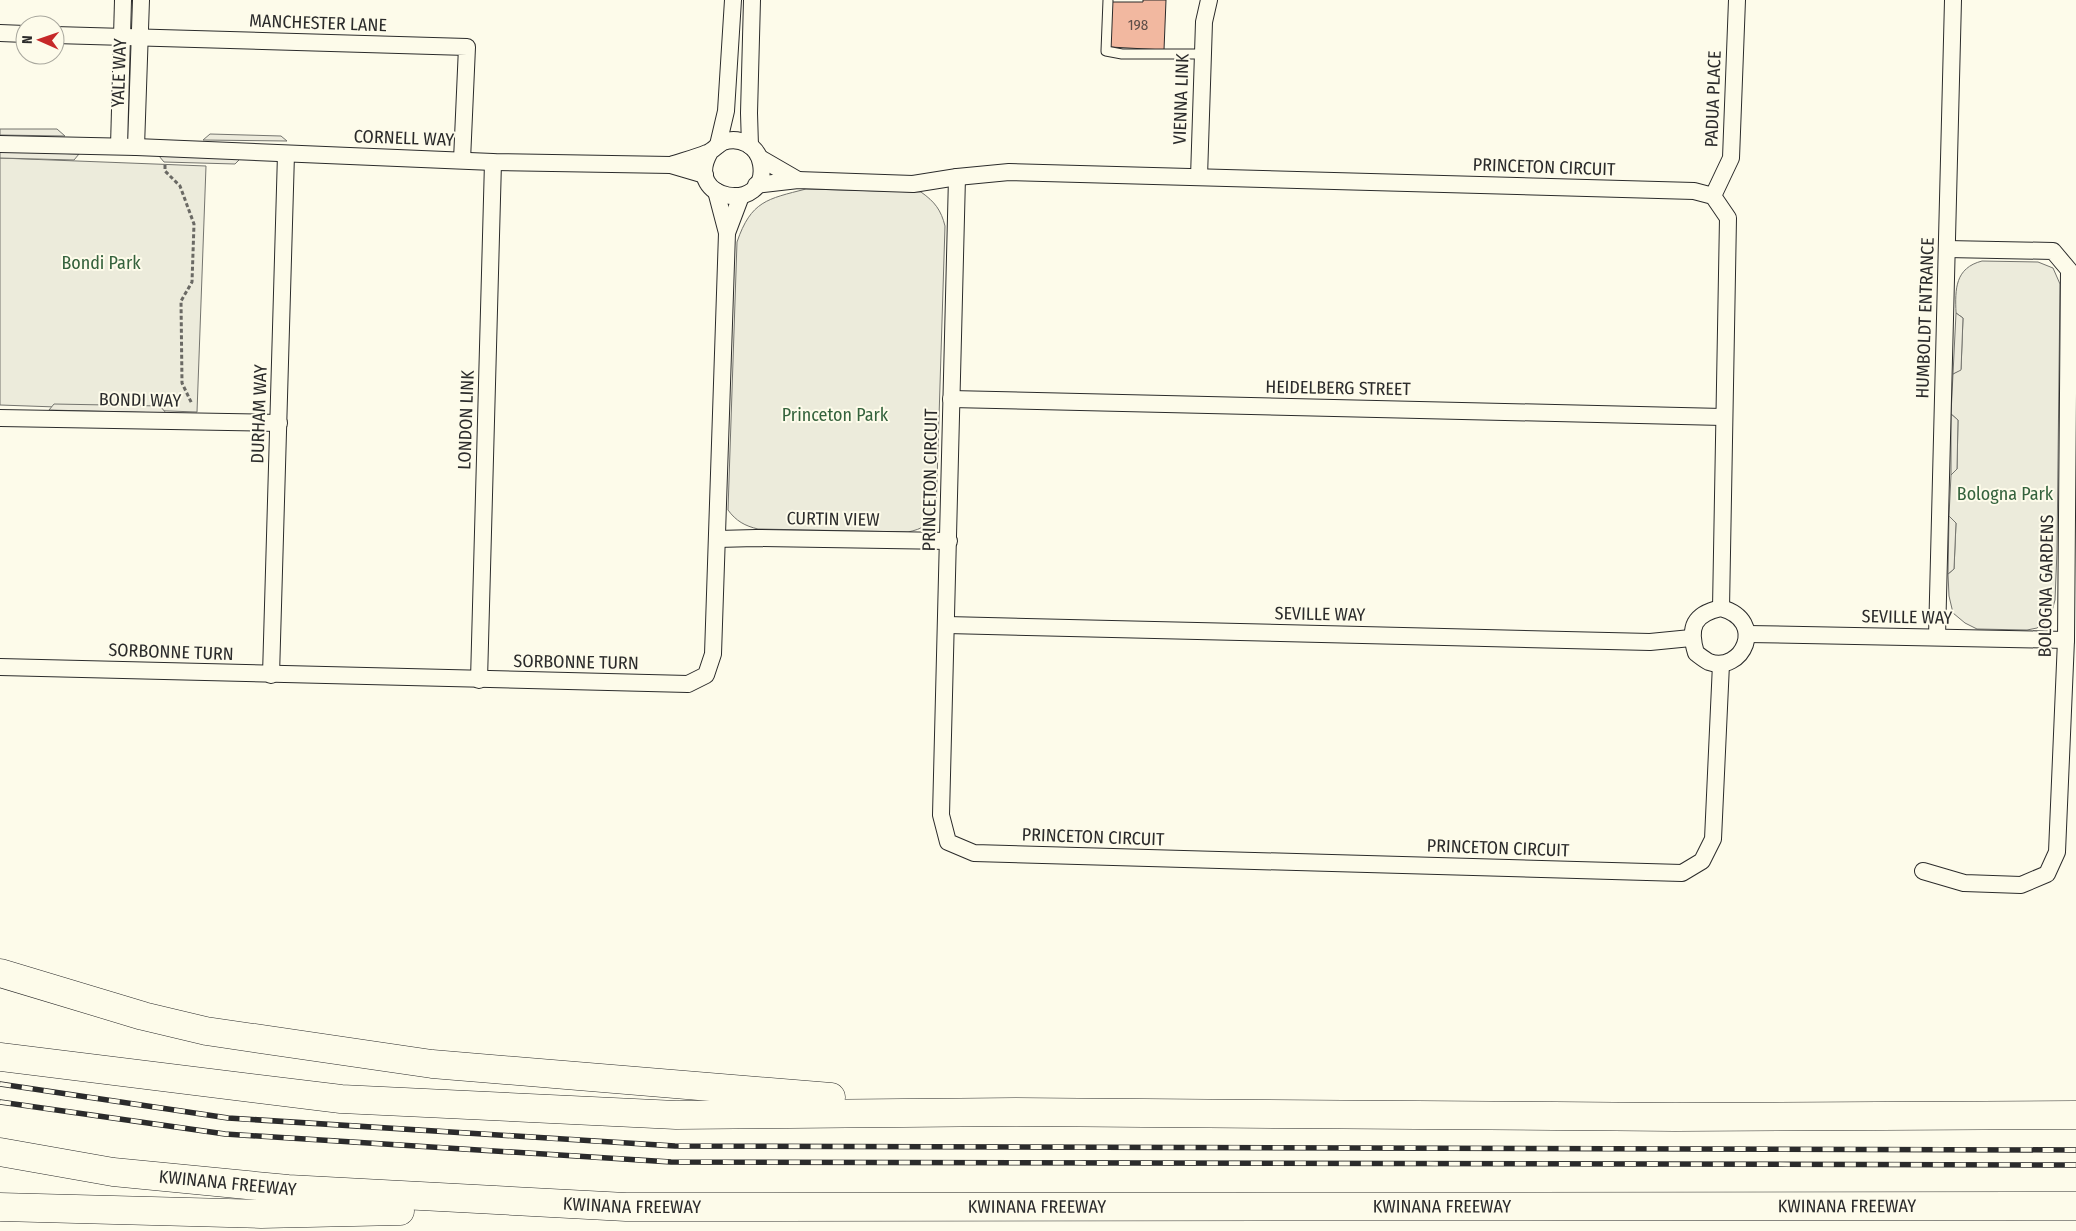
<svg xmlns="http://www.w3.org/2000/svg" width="2076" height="1231" font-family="'Fira Sans Condensed',sans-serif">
<rect width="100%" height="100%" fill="#fdfbea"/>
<!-- green -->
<g fill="#ecebdb" stroke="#74746e">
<path d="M0,158L206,166L197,412L0,405Z"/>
<path d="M806,189L921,192C935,202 941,210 945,226L936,513C929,525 922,529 908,532L758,529C745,526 736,521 728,510L737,242C751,201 767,199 806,189Z"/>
<path d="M1982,261L2038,262L2053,268L2060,284L2057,551L2055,600L2050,618L2037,628L2027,630L1977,629L1965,623L1953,613L1949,596L1948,574L1954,569L1956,523L1949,516L1951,475L1957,469L1958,420L1951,414L1953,374L1961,369L1963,318L1956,313C1955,289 1955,268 1982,261Z"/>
</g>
<!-- parking -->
<g fill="#eceadb" stroke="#74746e">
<path d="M0,129H57L65,136L0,135Z"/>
<path d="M210,134L281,136L287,141L203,140Z"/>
<path d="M0,151L79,154L74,160L0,158Z"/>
<path d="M159,156L241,158L235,164L164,162Z"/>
<path d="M1956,313L1963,318L1961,370L1953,374Z"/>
<path d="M54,404L160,406L166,413L49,410Z"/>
<path d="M1951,414L1958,420L1957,469L1951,475Z"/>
<path d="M1949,516L1956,523L1954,569L1948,574Z"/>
</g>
<!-- building -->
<path fill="#f2b8a0" stroke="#2b2b2b" d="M1143,0H1166L1164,50L1110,47L1112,2H1143Z"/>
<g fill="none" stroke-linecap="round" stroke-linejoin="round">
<!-- lane casing -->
<g stroke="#2b2b2b" stroke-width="11">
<path id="lane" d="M1108,0L1106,51L1122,54H1203"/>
</g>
<!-- street casing -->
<g stroke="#2b2b2b" stroke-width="18">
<g id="street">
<path d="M0,33L25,34"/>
<path d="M55,35L467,47L462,160"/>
<path d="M0,144L136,147L493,162L671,165L705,175"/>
<path d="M718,145L726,111L733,0"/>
<path d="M119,146L123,0"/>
<path d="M750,146L749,113L752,0"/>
<path d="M136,147L141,0"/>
<path d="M760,158L798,180"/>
<path d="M671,165C683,161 695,158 707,153C713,151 717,145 723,142C740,136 758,146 761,164C770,214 681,202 710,152"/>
<path d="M957,177L941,815L948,842L974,853L1682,873L1702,861L1713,839L1721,664"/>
<path d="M1199,177L1204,22L1209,0"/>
<path d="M756,185L798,180L913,184L957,177L1009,172L1694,191L1713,196L1728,218L1721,608"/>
<path d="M1713,196L1731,158L1737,0"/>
<path d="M727,233L741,196"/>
<path d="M951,399L1723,417"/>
<path d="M0,418L279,423"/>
<path d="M717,539L756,538L949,541"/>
<path d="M1721,608C1768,621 1742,674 1709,662C1705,660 1700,656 1696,653C1688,627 1694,614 1721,608Z"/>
<path d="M947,625L1650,642L1691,638"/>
<path d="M1747,634L2066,640"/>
<path d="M1937,637L1953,0"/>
<path d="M0,667L688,684L706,675L713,654L727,233L716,191"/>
<path d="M271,675L286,154"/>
<path d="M479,680L493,162"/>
<path d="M1923,871L1964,883L2021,885L2047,874L2057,852L2066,640L2069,270L2053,251L1947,249"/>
</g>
</g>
<!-- highway casing -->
<g stroke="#2b2b2b" stroke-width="29">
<g id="highway">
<path d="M0,973L143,1016L206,1031L432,1064L831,1097"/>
<path d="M0,1057L341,1099L676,1115L1016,1112L1675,1117L2076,1115"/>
<path id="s1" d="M0,1152L113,1172L288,1189L626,1207L2076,1206"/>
<path d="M0,1207L261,1214L400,1211"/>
</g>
</g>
<!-- path -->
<path stroke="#6a6964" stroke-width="3" stroke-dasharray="4 2.5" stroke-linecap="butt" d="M165,165V171L180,186L194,224L192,282L181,301L182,383L192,404"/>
<!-- lane -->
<use href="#lane" stroke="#fdfbea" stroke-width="9"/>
<!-- street -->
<use href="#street" stroke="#fdfbea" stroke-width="16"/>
<!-- highway -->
<use href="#highway" stroke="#fdfbea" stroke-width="28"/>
<!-- rail casing -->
<g stroke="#2b2b2b" stroke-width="5.5">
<g id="rail">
<path d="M0,1084L228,1118L675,1146L2076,1150"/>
<path d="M0,1102L225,1134L671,1162L2076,1165"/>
</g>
</g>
<!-- rail -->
<use href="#rail" stroke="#fdfbea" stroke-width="4" stroke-dasharray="11" stroke-linecap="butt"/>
</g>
<g text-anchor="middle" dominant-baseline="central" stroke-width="4" stroke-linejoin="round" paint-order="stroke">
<!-- number labels -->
<g font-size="15" fill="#5d4e48">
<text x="1138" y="25">198</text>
</g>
<!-- street labels -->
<g font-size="18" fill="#2b2b2b" stroke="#fdfbea">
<text transform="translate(318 23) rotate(2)">MANCHESTER LANE</text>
<text transform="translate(119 73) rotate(-88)">YALE WAY</text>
<text transform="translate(1181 99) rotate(-88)">VIENNA LINK</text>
<text transform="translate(1713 99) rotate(-88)">PADUA PLACE</text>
<text transform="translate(404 138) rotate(2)">CORNELL WAY</text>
<text transform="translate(1544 167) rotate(2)">PRINCETON CIRCUIT</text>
<text transform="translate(1925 318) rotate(-88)">HUMBOLDT ENTRANCE</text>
<text transform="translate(1338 388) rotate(1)">HEIDELBERG STREET</text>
<text transform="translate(140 400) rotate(1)">BONDI WAY</text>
<text transform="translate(259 414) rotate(-88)">DURHAM WAY</text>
<text transform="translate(466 420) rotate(-88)">LONDON LINK</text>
<text transform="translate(930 480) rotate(-89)">PRINCETON CIRCUIT</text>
<text transform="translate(833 519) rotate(1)">CURTIN VIEW</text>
<text transform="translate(2046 586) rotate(-89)">BOLOGNA GARDENS</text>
<text transform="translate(1320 614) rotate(1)">SEVILLE WAY</text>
<text transform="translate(1907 617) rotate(1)">SEVILLE WAY</text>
<text transform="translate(171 652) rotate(2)">SORBONNE TURN</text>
<text transform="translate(576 662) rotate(1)">SORBONNE TURN</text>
<text transform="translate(1093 837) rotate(2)">PRINCETON CIRCUIT</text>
<text transform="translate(1498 848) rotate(2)">PRINCETON CIRCUIT</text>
<text stroke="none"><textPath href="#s1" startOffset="230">KWINANA FREEWAY</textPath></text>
<text stroke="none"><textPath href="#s1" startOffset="635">KWINANA FREEWAY</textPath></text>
<text stroke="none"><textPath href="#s1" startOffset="1040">KWINANA FREEWAY</textPath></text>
<text stroke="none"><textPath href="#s1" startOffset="1850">KWINANA FREEWAY</textPath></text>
<text stroke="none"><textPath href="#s1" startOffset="1445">KWINANA FREEWAY</textPath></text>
</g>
<!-- park labels -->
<g font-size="18" fill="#34623c" stroke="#fdfbea">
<text x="101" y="263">Bondi Park</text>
<text x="835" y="415">Princeton Park</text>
<text x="2005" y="494">Bologna Park</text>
</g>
</g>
<!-- north arrow -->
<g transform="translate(40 40) rotate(272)"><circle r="24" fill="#fdfbea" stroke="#a9a89e"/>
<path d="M0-4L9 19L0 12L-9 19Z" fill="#c62828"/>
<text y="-8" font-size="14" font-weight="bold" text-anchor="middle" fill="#2b2b2b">N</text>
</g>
</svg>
